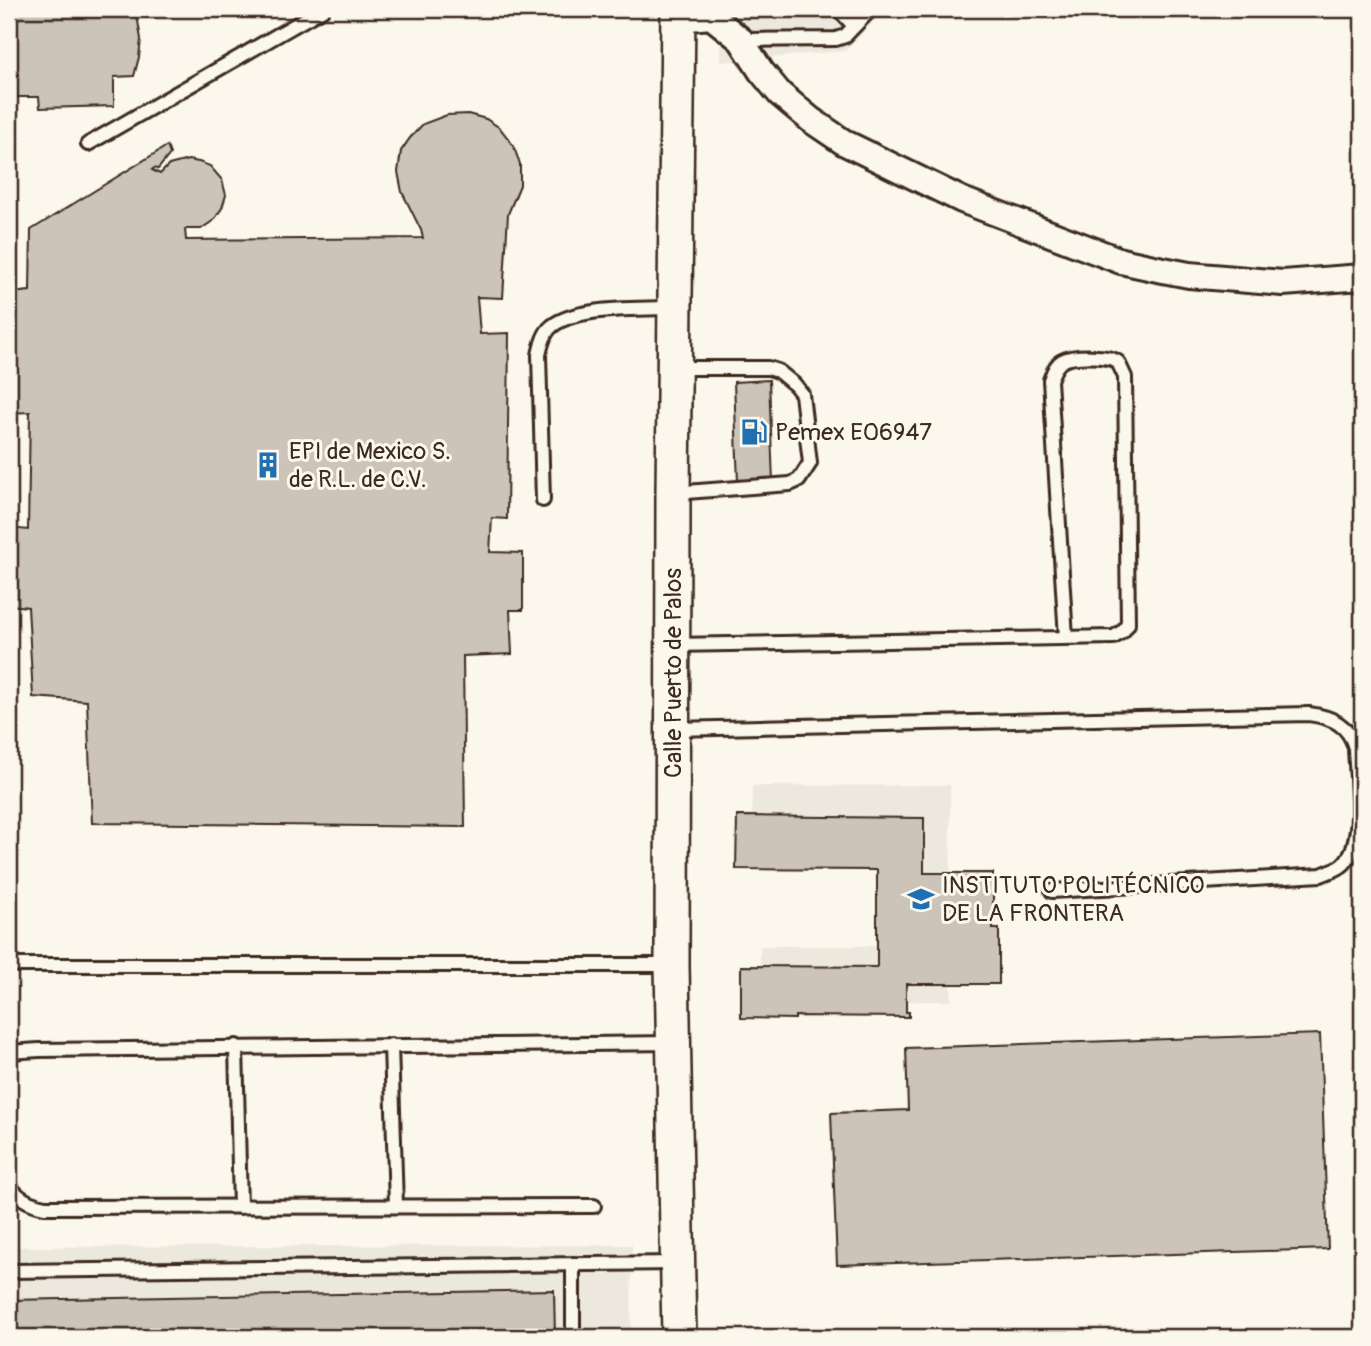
<svg xmlns="http://www.w3.org/2000/svg" width="1371" height="1346" font-family="Pangolin,sans-serif">
<rect width="100%" height="100%" fill="#fbf7ec"/>
<filter id="ink" filterUnits="userSpaceOnUse"><feTurbulence type="fractalNoise" baseFrequency=".0143" numOctaves="2"/><feDisplacementMap in="SourceGraphic" scale="14" xChannelSelector="R" yChannelSelector="G"/><feConvolveMatrix kernelMatrix="1 2 1 2 8 2 1 2 1" color-interpolation-filters="sRGB"/></filter>
<g filter="url(#ink)">
<!-- built -->
<g fill="#ede8dd">
<path d="M720,9H886L845,51L721,62Z"/>
<path d="M950,785L951,1001L760,1002V946H893L892,852H752V786Z"/>
<path d="M632,1245L631,1337H9V1247Z"/>
</g>
<!-- building -->
<g fill="#ccc4b9" stroke="#3b2a1e" stroke-width="2">
<path d="M9,9H136L141,39L139,57L134,76L114,77V106L40,108L39,97H15V74L9,75Z"/>
<path d="M468,114L486,119L500,128L513,145L520,164V185L508,214L503,298L477,297L480,334L509,333L507,519L492,518L490,552L523,553V610H510L512,654L463,656L465,827L92,823L87,701L33,697L28,607L10,605V528L28,530L30,412L9,413L11,293L30,291L31,230L167,146L170,154L158,169L154,168L152,170L160,174L169,165L188,160L199,162L210,166L222,180L226,195L222,208L214,220L201,229H185L186,240L423,238L421,230L402,192L398,172L401,151L410,138L423,124L447,115Z"/>
<path d="M769,380L773,482L738,483L734,382Z"/>
<path d="M737,816L924,818V873H993V929H999V984H906V1012H909V1017L795,1016V1019L741,1018V966L877,967V870L736,869Z"/>
<path d="M1320,1034L1328,1249L837,1265L831,1113L908,1110L906,1048Z"/>
<path d="M554,1290L555,1337H9V1300Z"/>
</g>
<g fill="none" stroke-linecap="round" stroke-linejoin="round">
<!-- lane casing -->
<g stroke="#3b2a1e" stroke-width="18">
<g id="lane">
<path d="M838,9L854,26"/>
<path d="M741,40L836,39L845,36L871,9"/>
<path d="M88,144L323,9"/>
<path d="M673,493L790,484L799,480L810,463L802,394L795,385L778,371L768,368H676"/>
<path d="M543,500L539,355C541,346 543,336 549,329C570,306 642,309 673,308"/>
<path d="M673,645L1114,637L1123,631L1128,624L1125,377L1118,362C1110,355 1072,355 1062,361C1055,365 1053,373 1050,380L1066,638"/>
<path d="M673,729L1309,714C1332,717 1349,725 1355,748C1356,778 1367,847 1341,866C1336,870 1327,872 1321,875L1052,891"/>
<path d="M9,965H670"/>
<path d="M391,1045L396,1206"/>
<path d="M236,1046L240,1207"/>
<path d="M9,1052L39,1050L673,1043"/>
<path d="M9,1185C18,1198 29,1204 45,1207L594,1206"/>
<path d="M9,1271L677,1263"/>
<path d="M573,1337V1264"/>
</g>
</g>
<!-- street casing -->
<g stroke="#3b2a1e" stroke-width="30">
<path id="street" d="M678,19L711,16L741,40L761,71L780,94L811,120L845,143L962,200L1121,261L1158,269L1189,275L1283,283L1362,277"/>
</g>
<!-- secondary casing -->
<g stroke="#3b2a1e" stroke-width="38">
<path id="secondary" d="M678,9L673,493L672,965L679,1337"/>
</g>
<!-- lane -->
<use href="#lane" stroke="#fbf7ec" stroke-width="12"/>
<!-- street -->
<use href="#street" stroke="#fbf7ec" stroke-width="24"/>
<!-- secondary -->
<use href="#secondary" stroke="#fbf7ec" stroke-width="33"/>
</g>
</g>
<!-- icons -->
<defs>
<g id="fuel-bare" transform="scale(2.1)"><path d="M-5.5-6h7V0h2V4h1.3V-2.5L3-4.5l.8-.8L6-3V5H2.5V1h-1V6h-7ZM-4.2-4.7v3.2H.2V-4.7Z" fill="#1f6fb2" stroke="#fbf7ec" stroke-width="2.5" paint-order="stroke"/></g>
<g id="building-bare" transform="scale(2.1)"><path d="M-4-6H4V6H1V3H-1V6H-4ZM-2.5-4.3h1.7v1.8h-1.7ZM.8-4.3h1.7v1.8H.8ZM-2.5-1h1.7V.8h-1.7ZM.8-1h1.7V.8H.8Z" fill="#1f6fb2" stroke="#fbf7ec" stroke-width="2.5" paint-order="stroke"/></g>
<g id="university-bare" transform="scale(2.1)"><path d="M0-5L7-2L0 1L-7-2ZM-4 1L0 2.5L4 1V4Q0 6-4 4Z" fill="#1f6fb2" stroke="#fbf7ec" stroke-width="2.5" paint-order="stroke"/></g>
</defs>
<g fill-rule="evenodd">
<use href="#fuel-bare" x="754" y="432"/>
<use href="#building-bare" x="268" y="465"/>
<use href="#university-bare" x="921" y="899"/>
</g>
<g text-anchor="middle" dominant-baseline="central" stroke-width="6" stroke-linejoin="round" paint-order="stroke">
<!-- poi labels -->
<g font-size="24" fill="#3b2a1e" stroke="#fbf7ec" text-anchor="start">
<text x="775" y="432">Pemex E06947</text>
<text x="289" y="451">EPI de Mexico S.<tspan x="289" dy="28">de R.L. de C.V.</tspan></text>
<text x="942" y="885">INSTITUTO POLITÉCNICO<tspan x="942" dy="28">DE LA FRONTERA</tspan></text>
</g>
<!-- street labels -->
<g font-size="24" fill="#3b2a1e" stroke="#fbf7ec">
<text transform="translate(673 673) rotate(-90)">Calle Puerto de Palos</text>
</g>
</g>
<!-- margin -->
<rect width="1371" height="1346" fill="none" stroke="#fbf7ec" stroke-width="35"/>
<rect x="18" y="18" width="1336" height="1311" fill="none" stroke="#3b2a1e" stroke-width="2.5" filter="url(#ink)"/>
</svg>
